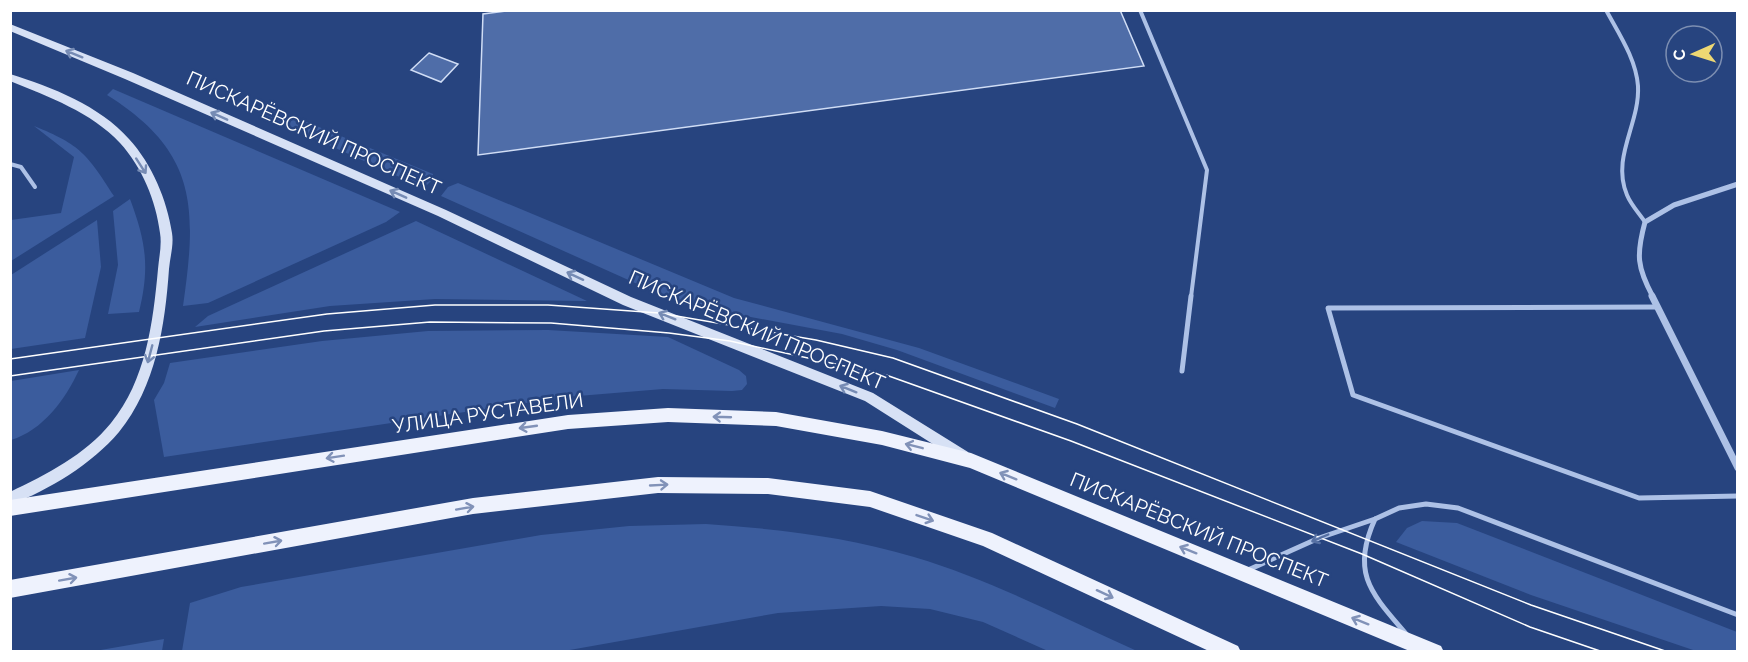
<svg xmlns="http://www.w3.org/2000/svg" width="1748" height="662" font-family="Raleway,sans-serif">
<rect width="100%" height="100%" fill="#27447f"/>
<!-- green -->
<g fill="#3b5c9d">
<path d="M113,89L400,212L386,222L208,303L183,306C197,208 198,152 107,95Z"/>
<path d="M268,106L433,174V179L424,188L260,114Z"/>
<path d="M34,126C81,145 87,154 114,196L11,261V220L61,213L74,157Z"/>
<path d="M458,183L734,298L919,348L1059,399L1055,408L897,350L842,334L682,304L441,196L448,187Z"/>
<path d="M130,199C146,242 150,267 139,312L108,314L118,265L113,211Z"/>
<path d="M97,220L101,267L85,338L11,349V275Z"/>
<path d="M416,221L587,301L435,299L330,306L195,327L208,316Z"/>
<path d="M548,330L668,337L739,370L746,376L747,384L742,390L732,391L663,389L566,397L164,457L154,400L164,383L170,363L322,341L428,331Z"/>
<path d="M79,370C65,400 43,430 11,440V381Z"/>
<path d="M1422,521L1457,523L1737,632V651H1696L1531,595L1396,542L1407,528Z"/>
<path d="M706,524C776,529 845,536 914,557C991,580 1064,618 1137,651H1048L983,622L930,609L881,606L778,613L564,651H182L190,603L241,587L541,535L629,526Z"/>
<path d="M164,639L162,651H95Z"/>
</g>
<!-- building -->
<g fill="#4f6da8" stroke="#d0ddf5" stroke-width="1.5">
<path d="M513,10H1120L1144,66L478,155L483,14Z"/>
<path d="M429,53L458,64L441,82L411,70Z"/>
</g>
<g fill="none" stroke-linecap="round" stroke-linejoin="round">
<!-- service-far1 -->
<g stroke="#adc1e6" stroke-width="4">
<path d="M1140,10L1207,170L1191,297"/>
<path d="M1606,10C1619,34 1636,59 1638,86C1640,124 1611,157 1627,195C1631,205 1639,213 1645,222"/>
<path d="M10,164L21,167L35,187"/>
</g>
<!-- service -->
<g stroke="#adc1e6" stroke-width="5">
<path d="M1658,307L1328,308L1353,395L1639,498L1738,496"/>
<path d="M1182,371L1191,296"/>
<path d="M1375,519C1350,574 1372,594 1407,635"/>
<path d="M1248,570L1319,538L1375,519L1399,508L1426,504L1458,508L1738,615"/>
</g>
<!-- minor-far1 -->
<path stroke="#adc1e6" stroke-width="5" d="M1653,297C1637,267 1636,255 1645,222L1674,205L1738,184"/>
<!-- minor -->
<path stroke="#adc1e6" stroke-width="7" d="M1652,296L1738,468"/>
<!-- secondary -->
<g fill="#d7e1f5" fill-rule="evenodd">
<path d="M10,24L133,73L446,210L631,297L873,393L968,452L969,456L968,460L963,462L958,460L865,401L623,305L438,216L125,79L10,31Z"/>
<path d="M10,74C52,87 100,106 129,139C152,164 167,200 172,233C174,245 170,257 169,269C165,326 156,386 119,432C92,464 49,490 10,505V492C47,474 85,455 111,423C146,380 153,323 158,269C159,257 162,245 160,233C156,201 142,167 120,143C91,112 49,97 10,81Z"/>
</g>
<!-- primary -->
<g fill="#eef2fd" fill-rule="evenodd">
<path d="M668,408L776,412L882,431L971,453L1441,646L1444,652H1412L970,468L882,445L776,426L668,422L568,429L10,516V500L568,415Z"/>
<path d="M658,477L768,478L870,491L992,533L1238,646L1241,652H1211L983,546L870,507L768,494L658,493L473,514L10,598V580L473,498Z"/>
</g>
<!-- tram -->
<g stroke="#fff" stroke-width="1.5">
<path d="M10,359L327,314L435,305H548L659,313L816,340L893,358L1077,424L1531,605L1668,652"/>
<path d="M10,376L324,331L430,322L551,323L669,333L730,341L886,375L1071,441L1362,554L1530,627L1603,652"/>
</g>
</g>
<!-- one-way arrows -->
<defs><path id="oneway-shaft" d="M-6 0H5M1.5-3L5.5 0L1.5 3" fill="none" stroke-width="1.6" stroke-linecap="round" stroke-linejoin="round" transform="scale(1.5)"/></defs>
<g stroke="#768bb4">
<use href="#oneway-shaft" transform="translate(74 54) rotate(-158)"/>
<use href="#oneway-shaft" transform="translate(219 116) rotate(-156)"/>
<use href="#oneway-shaft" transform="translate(141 166) rotate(57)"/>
<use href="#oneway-shaft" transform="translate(398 194) rotate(-156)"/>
<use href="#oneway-shaft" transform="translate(575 276) rotate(-155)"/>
<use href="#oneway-shaft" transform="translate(667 316) rotate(-158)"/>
<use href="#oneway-shaft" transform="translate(150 354) rotate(105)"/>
<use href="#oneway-shaft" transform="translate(848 389) rotate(-158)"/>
</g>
<g stroke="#8192b8">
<use href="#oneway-shaft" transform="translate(722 417) rotate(-178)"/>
<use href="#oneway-shaft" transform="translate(528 427) rotate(172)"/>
<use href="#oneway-shaft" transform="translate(914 446) rotate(-166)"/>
<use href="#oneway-shaft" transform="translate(335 457) rotate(171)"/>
<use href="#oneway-shaft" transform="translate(1008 476) rotate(-158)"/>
<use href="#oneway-shaft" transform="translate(659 485) rotate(-3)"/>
<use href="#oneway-shaft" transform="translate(465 508) rotate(-10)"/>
<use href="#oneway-shaft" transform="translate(925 518) rotate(19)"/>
<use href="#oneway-shaft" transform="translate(273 542) rotate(-10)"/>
<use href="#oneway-shaft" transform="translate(1188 550) rotate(-158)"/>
<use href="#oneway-shaft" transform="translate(68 579) rotate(-10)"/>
<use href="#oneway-shaft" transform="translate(1105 594) rotate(25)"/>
<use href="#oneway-shaft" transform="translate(1360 621) rotate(-158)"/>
</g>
<use stroke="#5670a3" href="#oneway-shaft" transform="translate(1320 538) rotate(157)"/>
<g text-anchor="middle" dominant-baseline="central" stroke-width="5" stroke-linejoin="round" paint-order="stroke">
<!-- street labels -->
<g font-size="20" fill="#fff" stroke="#27447f">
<text transform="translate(314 133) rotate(24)">ПИСКАРЁВСКИЙ ПРОСПЕКТ</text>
<text transform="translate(757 330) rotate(23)">ПИСКАРЁВСКИЙ ПРОСПЕКТ</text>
<text transform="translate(488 413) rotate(-8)">УЛИЦА РУСТАВЕЛИ</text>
<text transform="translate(1199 530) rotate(22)">ПИСКАРЁВСКИЙ ПРОСПЕКТ</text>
</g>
</g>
<!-- border -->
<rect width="1748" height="662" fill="none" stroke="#ffffff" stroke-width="24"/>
<!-- north arrow -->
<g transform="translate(1694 54) rotate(267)"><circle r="28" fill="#27447f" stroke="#7d8fb2" stroke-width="1.5"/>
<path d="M0-4.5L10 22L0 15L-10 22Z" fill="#eed873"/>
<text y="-9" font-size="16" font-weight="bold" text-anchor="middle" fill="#ffffff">С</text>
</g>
</svg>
